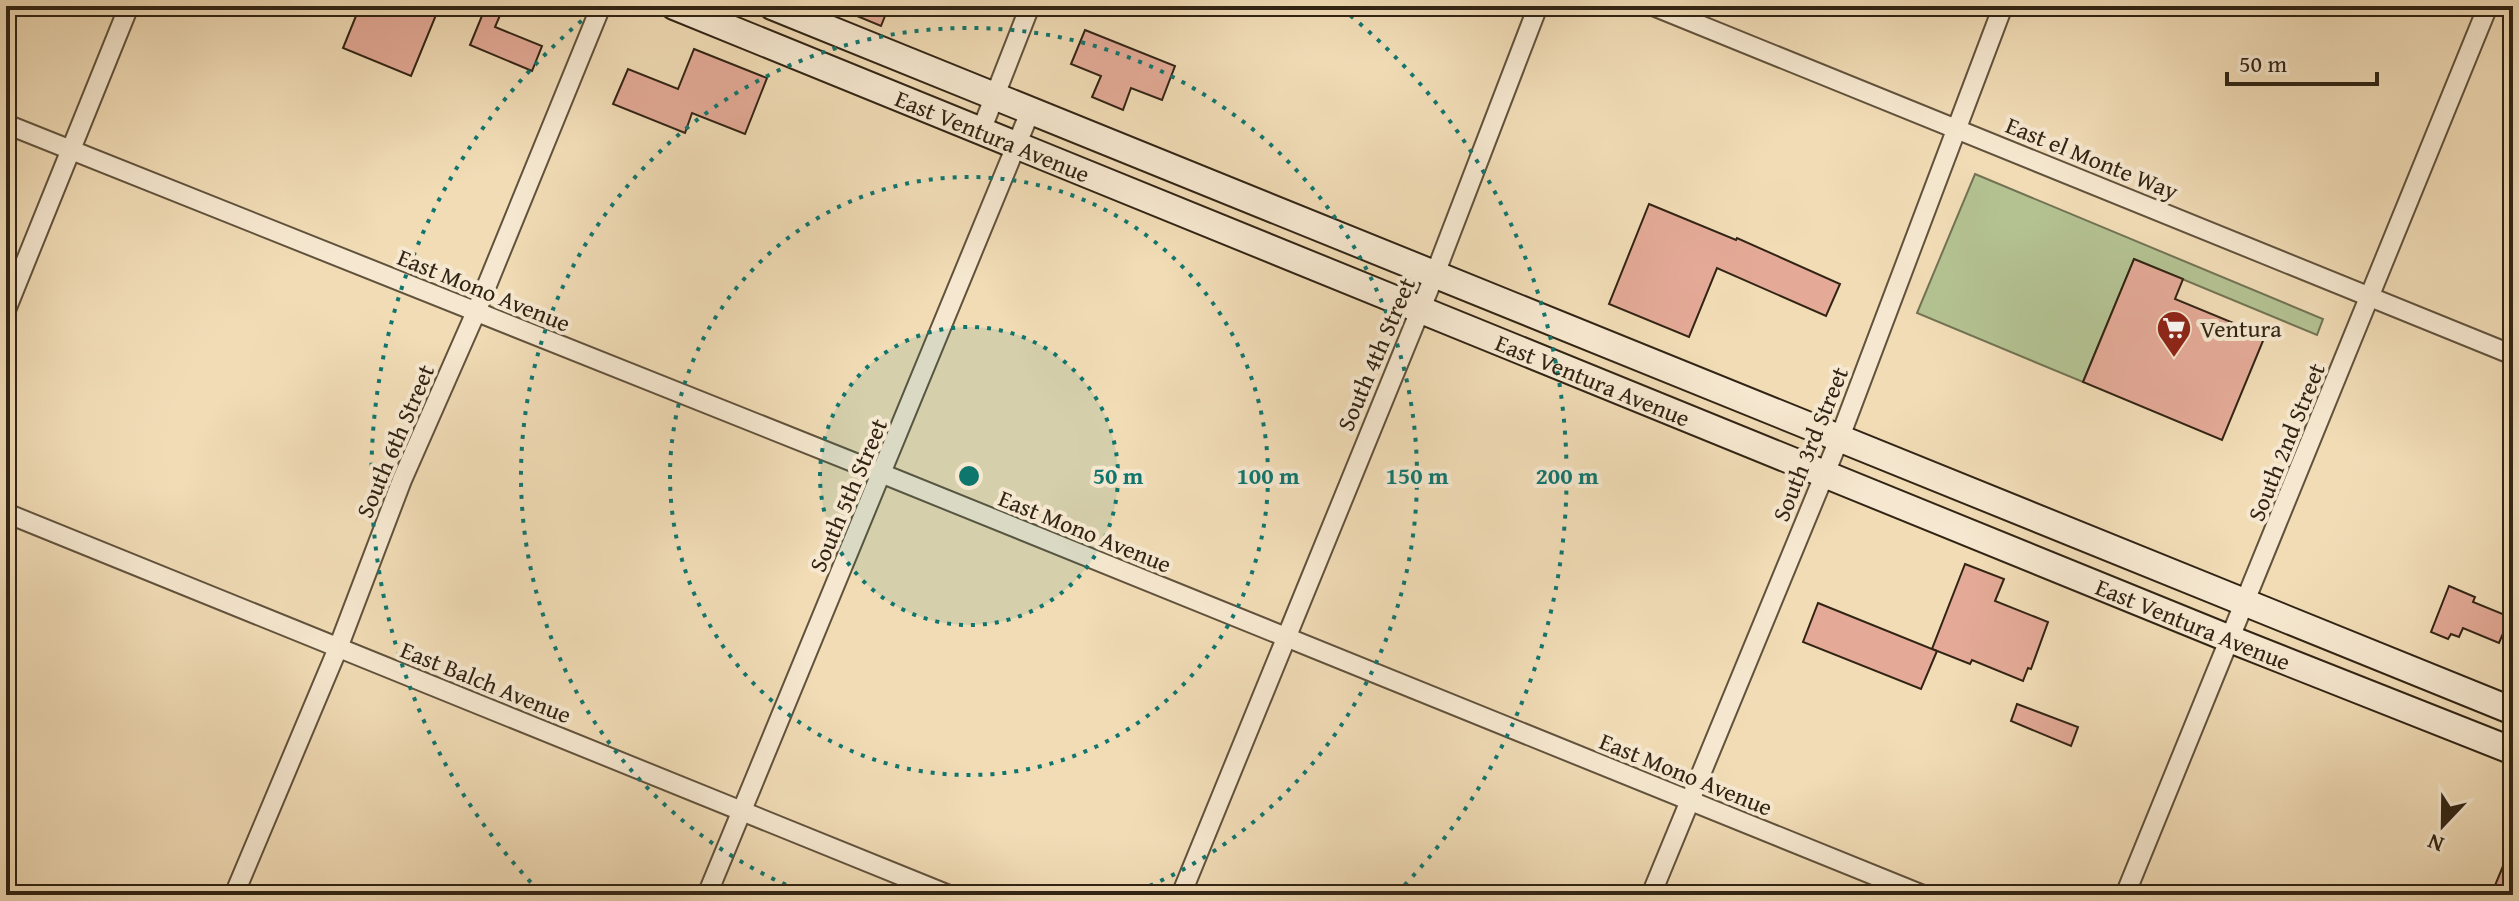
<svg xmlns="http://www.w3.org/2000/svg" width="2519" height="901" font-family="'Gentium Book Plus',serif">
<rect width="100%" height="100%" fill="#f1dcb6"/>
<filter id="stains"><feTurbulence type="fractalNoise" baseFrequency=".0025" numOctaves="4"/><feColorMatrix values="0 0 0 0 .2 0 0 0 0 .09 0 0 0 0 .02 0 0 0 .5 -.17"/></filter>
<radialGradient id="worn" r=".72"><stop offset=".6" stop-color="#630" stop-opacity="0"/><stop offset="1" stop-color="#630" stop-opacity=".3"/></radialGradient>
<!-- green -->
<path fill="#b4c292" stroke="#727353" stroke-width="2" d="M1975,174L2323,319L2317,335L2134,259L2083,382L1917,313Z"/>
<!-- building -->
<g fill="#e4aa97" stroke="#312414" stroke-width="2">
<path d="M360,6H436L432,13L436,15L411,76L343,48Z"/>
<path d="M486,6H504L495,27L542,46L532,71L470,45Z"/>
<path d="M833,6H889L881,26Z"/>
<path d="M1085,30L1175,66L1162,100L1131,88L1123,110L1092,97L1101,76L1071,64Z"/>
<path d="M694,49L767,78L745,134L692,113L685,133L613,104L628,69L678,89Z"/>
<path d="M1649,204L1736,240L1737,238L1840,284L1826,316L1717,268L1689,337L1609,304Z"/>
<path d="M2134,259L2183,279L2175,299L2265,336L2222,440L2083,382Z"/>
<path d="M1965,564L2004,579L1995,601L2048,622L2031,669L2028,668L2023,681L1972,660L1970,664L1932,649Z"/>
<path d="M2449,586L2475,597L2473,602L2510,617L2499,643L2463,628L2459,637L2451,634L2448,639L2431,632Z"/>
<path d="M1818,603L1937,651L1921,689L1803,642Z"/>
<path d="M2017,704L2078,727L2071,746L2011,721Z"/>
<path d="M2513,842V895H2491Z"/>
</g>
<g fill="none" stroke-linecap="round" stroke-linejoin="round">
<!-- minor casing -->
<g stroke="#61523c" stroke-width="22">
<g id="minor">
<path d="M1653,6L2513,355"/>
<path d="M6,124L883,474L1923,895"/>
<path d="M981,131L1030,6"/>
<path d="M6,310L129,6"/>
<path d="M6,513L949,895"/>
<path d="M234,895L338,648L402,480L476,312L601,6"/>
<path d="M707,895L1030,112"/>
<path d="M1181,895L1435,274L1538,6"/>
<path d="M1651,895L1840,437L2003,6"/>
<path d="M2125,895L2488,6"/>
</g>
</g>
<!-- secondary casing -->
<g stroke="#312414" stroke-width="30">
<g id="secondary">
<path id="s1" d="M674,6L2230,639L2513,751"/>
<path d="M772,6L2513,711"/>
</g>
</g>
<!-- minor -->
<use href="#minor" stroke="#f6e8d0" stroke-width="18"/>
<!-- secondary -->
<use href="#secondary" stroke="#f6e8d0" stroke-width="26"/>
</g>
<!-- distance rings -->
<circle cx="969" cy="476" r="149" fill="#0f766e" fill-opacity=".12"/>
<g fill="none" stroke="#0f766e" stroke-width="4" stroke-dasharray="4 8">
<circle cx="969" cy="476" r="149"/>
<circle cx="969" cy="476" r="299"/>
<path d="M808 894A448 448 0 1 1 1130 894"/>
<path d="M539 891A598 598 0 0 1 597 8M1341 8A598 598 0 0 1 1399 891"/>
</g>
<!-- icons -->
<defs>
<g id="supermarket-pin" transform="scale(1.8)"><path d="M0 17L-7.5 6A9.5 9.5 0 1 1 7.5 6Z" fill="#8f2418" stroke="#f6e8d0"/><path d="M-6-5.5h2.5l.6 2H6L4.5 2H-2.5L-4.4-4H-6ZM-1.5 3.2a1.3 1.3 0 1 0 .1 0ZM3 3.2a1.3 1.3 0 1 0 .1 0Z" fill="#fff"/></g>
</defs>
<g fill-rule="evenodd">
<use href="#supermarket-pin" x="2174" y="328"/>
</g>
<g text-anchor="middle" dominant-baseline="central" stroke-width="8" stroke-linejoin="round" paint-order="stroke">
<!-- street labels -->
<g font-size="24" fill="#312414" stroke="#f6e8d0">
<text stroke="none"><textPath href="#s1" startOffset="344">East Ventura Avenue</textPath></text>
<text transform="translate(2092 158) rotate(22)">East el Monte Way</text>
<text transform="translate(484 290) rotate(22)">East Mono Avenue</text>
<text transform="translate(1376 354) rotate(-67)">South 4th Street</text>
<text stroke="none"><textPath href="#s1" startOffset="992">East Ventura Avenue</textPath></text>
<text transform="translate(395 441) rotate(-67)">South 6th Street</text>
<text transform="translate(2286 442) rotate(-68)">South 2nd Street</text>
<text transform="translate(1810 444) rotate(-68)">South 3rd Street</text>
<text transform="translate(848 495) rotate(-67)">South 5th Street</text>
<text transform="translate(1085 531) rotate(22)">East Mono Avenue</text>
<text stroke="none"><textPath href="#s1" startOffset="1640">East Ventura Avenue</textPath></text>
<text transform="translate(486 682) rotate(22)">East Balch Avenue</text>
<text transform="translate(1686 774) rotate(22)">East Mono Avenue</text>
</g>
<!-- poi labels -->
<g font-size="24" fill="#312414" stroke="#f6e8d0" text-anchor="start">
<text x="2200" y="328">Ventura</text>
</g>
</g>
<circle cx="969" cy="476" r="12" fill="#0f766e" stroke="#f6e8d0" stroke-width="4"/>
<g font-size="24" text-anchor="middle" font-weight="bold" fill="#0f766e" stroke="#f6e8d0" stroke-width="8" stroke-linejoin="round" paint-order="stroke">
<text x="1118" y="484">50 m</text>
<text x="1268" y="484">100 m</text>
<text x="1417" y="484">150 m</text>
<text x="1567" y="484">200 m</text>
</g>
<!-- margin -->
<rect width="2519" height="901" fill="none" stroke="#f1dcb6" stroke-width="32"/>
<rect x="8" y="8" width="2503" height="885" fill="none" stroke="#312414" stroke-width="4"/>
<rect x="16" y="16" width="2487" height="869" fill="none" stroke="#312414" stroke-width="2"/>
<!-- north arrow -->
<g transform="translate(2443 825) rotate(202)" stroke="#f6e8d0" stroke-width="6" paint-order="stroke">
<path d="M0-6L14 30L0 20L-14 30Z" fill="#312414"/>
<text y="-12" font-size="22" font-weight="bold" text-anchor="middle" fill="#312414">N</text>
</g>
<!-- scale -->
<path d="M2227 72v12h150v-12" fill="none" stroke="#312414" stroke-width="4"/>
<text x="2239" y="72" font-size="24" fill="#312414" stroke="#f6e8d0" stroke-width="6" paint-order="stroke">50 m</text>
<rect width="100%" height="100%" filter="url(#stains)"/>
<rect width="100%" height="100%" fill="url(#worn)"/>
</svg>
